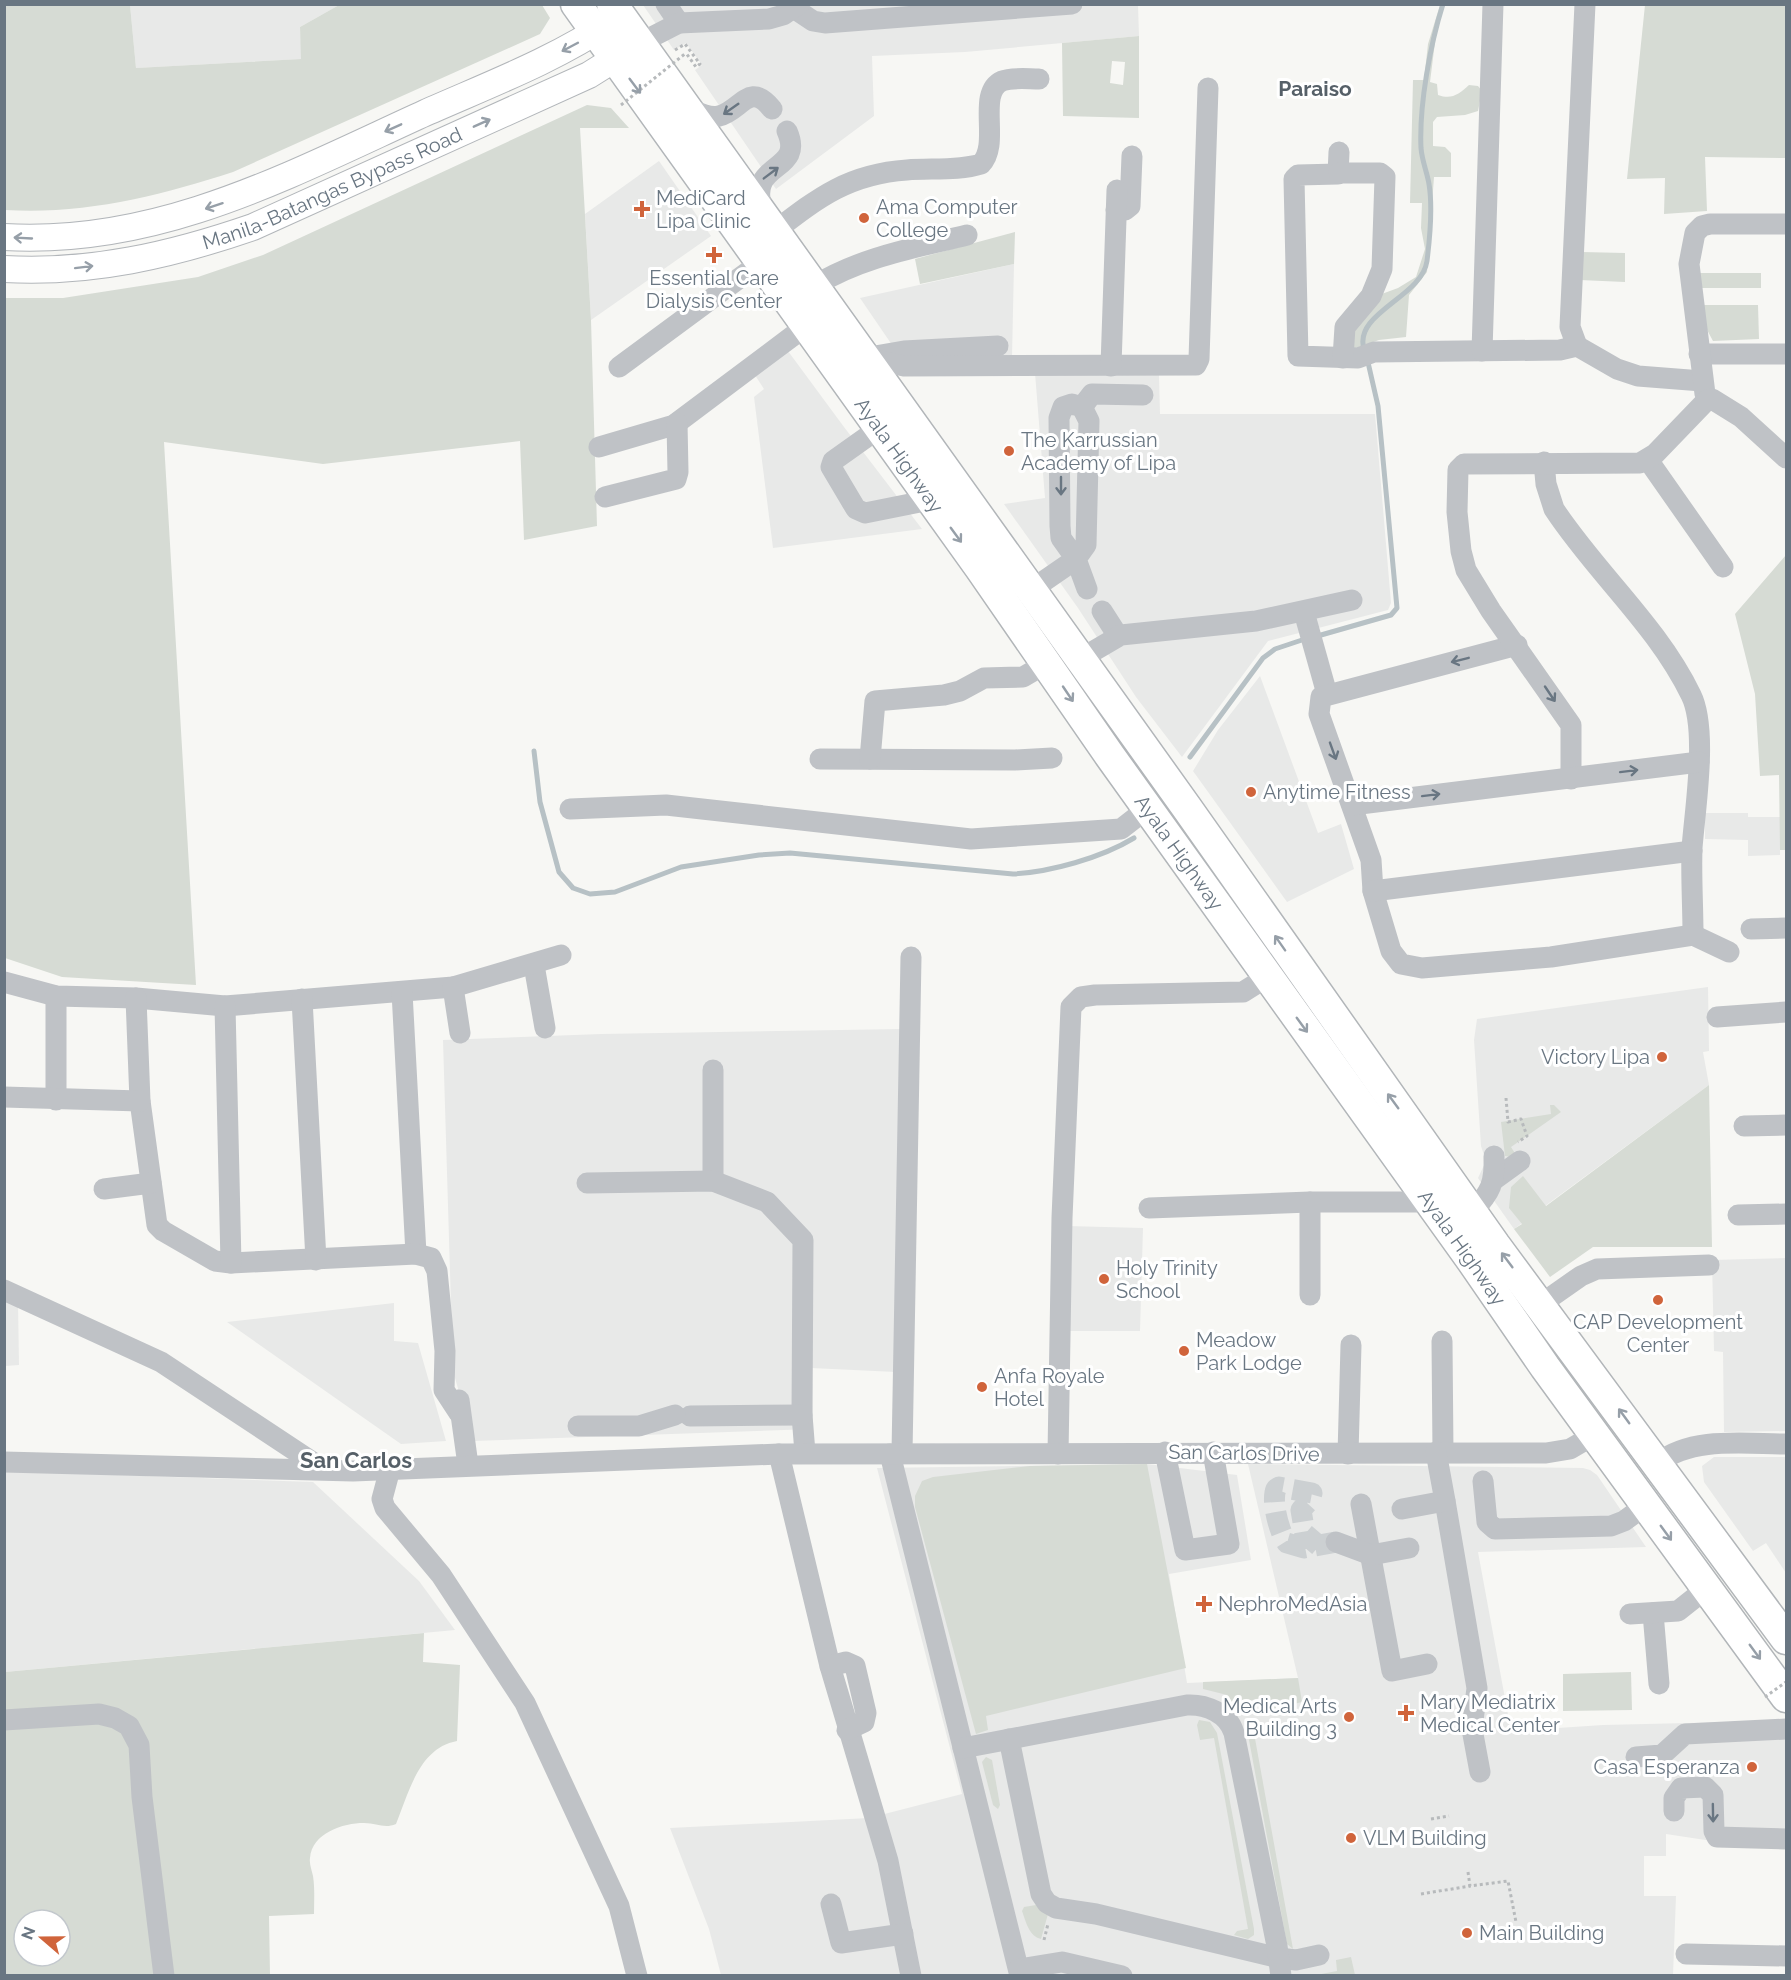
<svg xmlns="http://www.w3.org/2000/svg" width="1791" height="1980" font-family="Raleway,sans-serif">
<rect width="100%" height="100%" fill="#f7f7f4"/>
<!-- built -->
<g fill="#e8e9e8">
<path d="M130,5H339L300,27L302,59L136,68Z"/>
<path d="M643,5H1138L1139,36L965,52L872,56L874,116L776,189L695,70L702,65L686,43L674,50Z"/>
<path d="M659,161L711,236L591,320L585,214Z"/>
<path d="M1014,264L1012,357L903,361L860,298Z"/>
<path d="M785,347L844,427L922,529L773,548L754,397L764,389L751,369Z"/>
<path d="M1035,373L1159,375L1160,414H1375L1391,603L1388,610L1268,641L1182,757L1136,697L1078,608L1004,504L1045,498Z"/>
<path d="M1260,676L1318,833L1341,824L1354,869L1287,902L1193,771L1218,730Z"/>
<path d="M1705,813H1748V817H1780V855L1748,856V840L1705,839Z"/>
<path d="M1708,987L1709,1051L1703,1052L1709,1085L1514,1229L1478,1178L1486,1161L1481,1146L1474,1040L1477,1019Z"/>
<path d="M903,1029L896,1372L811,1368L813,1429L473,1441L453,1371L443,1040L601,1034Z"/>
<path d="M1067,1226L1143,1228L1140,1331H1066Z"/>
<path d="M1786,1258V1431L1724,1432L1723,1352L1714,1351L1712,1260Z"/>
<path d="M5,1298L18,1303L19,1365L5,1366Z"/>
<path d="M394,1303V1341L418,1343L446,1441L401,1444L227,1322Z"/>
<path d="M1714,1457H1786V1573L1766,1543L1753,1551L1704,1482L1702,1466Z"/>
<path d="M1147,1464L1237,1475L1251,1560L1169,1574L1187,1683L1298,1678L1248,1464L1583,1468L1590,1470L1597,1475L1646,1547L1478,1552L1511,1731L1603,1725L1774,1721L1786,1740V1844L1712,1841L1666,1834V1856H1644V1896H1676L1673,1975H721L709,1929L670,1828L869,1818L962,1794L877,1468Z"/>
<path d="M5,1471L313,1482L419,1581L455,1630L5,1672Z"/>
</g>
<!-- green -->
<g fill="#d6dbd4" fill-rule="evenodd">
<path d="M4,5H130L136,68L301,59L300,27L339,5H542L550,18L540,34L233,172C159,196 83,215 5,210Z"/>
<path d="M1440,5H1444L1436,34L1430,82L1437,84L1438,95C1452,100 1459,94 1469,85L1478,86L1482,91L1478,111L1465,115L1437,117L1433,122V146L1445,147L1451,153V177H1434L1427,272L1409,295L1406,337L1379,340L1353,349L1352,326L1379,295L1398,288L1416,277L1425,249L1421,228L1422,203H1410L1413,80H1424L1428,44Z"/>
<path d="M1645,5H1786V158L1705,157L1707,211L1664,214L1665,178L1627,179Z"/>
<path d="M1139,36V118L1063,116L1062,43ZM1112,61L1125,62L1123,85L1110,83Z"/>
<path d="M587,105L611,108L629,128H580L591,320L597,526L524,540L520,441L323,464L164,442L196,985L62,977L5,958V298H63L198,277L263,255Z"/>
<path d="M1015,232L1014,264L920,284L915,259Z"/>
<path d="M1582,252L1625,253V282L1580,280Z"/>
<path d="M1699,273H1761V288H1701Z"/>
<path d="M1702,305H1758L1759,339L1713,341L1705,326Z"/>
<path d="M1786,555V850H1780L1779,775L1760,776L1755,694L1735,614Z"/>
<path d="M1709,1085L1712,1247H1593L1550,1277L1514,1229L1522,1224L1509,1208L1511,1187L1523,1176L1546,1206Z"/>
<path d="M1550,1105H1554L1561,1112L1511,1147L1518,1158L1505,1156L1501,1122L1551,1114Z"/>
<path d="M1147,1464L1186,1668L986,1716L988,1730L976,1734L915,1507V1496L922,1481L933,1477L1030,1466Z"/>
<path d="M424,1633L423,1662L460,1665L457,1741C419,1748 409,1792 396,1824C384,1829 377,1823 364,1823C343,1823 312,1833 310,1858C309,1864 312,1871 313,1876C315,1889 314,1902 314,1914L269,1916L270,1975L5,1976V1672ZM24,1920H60V1956H24Z"/>
<path d="M1631,1672L1632,1710L1563,1711V1674Z"/>
<path d="M1298,1678L1302,1702L1273,1709L1269,1696L1244,1702L1246,1711L1238,1713L1227,1695L1203,1689V1682Z"/>
<path d="M1199,1720L1210,1722L1217,1733L1254,1929V1935L1248,1939L1234,1935L1237,1931L1248,1929L1214,1738L1200,1740L1197,1725Z"/>
<path d="M1254,1733L1293,1949L1287,1944L1249,1740Z"/>
<path d="M986,1757L992,1760L1000,1805L998,1809L993,1805L982,1762Z"/>
<path d="M1036,1905L1048,1914L1041,1939C1029,1936 1026,1922 1022,1911L1024,1907Z"/>
<path d="M1351,1957L1355,1975H1316L1337,1971L1336,1960Z"/>
</g>
<g fill="none" stroke-linecap="round" stroke-linejoin="round">
<!-- stream -->
<g stroke="#b7c1c5" stroke-width="5">
<path d="M1364,349C1353,313 1422,297 1427,261C1430,237 1433,208 1429,184C1427,172 1422,161 1421,148C1419,106 1430,45 1443,4"/>
<path d="M1314,637L1391,615L1397,608L1378,406L1367,358"/>
<path d="M534,751L540,802L559,872L573,888L590,894L615,892L681,867L759,855L790,853L1013,874C1050,872 1101,858 1134,838"/>
<path d="M1190,757L1263,658L1275,649L1305,639"/>
</g>
<!-- minor-tunnel -->
<path stroke="#ccd0d2" stroke-width="21" stroke-dasharray="21 10" stroke-linecap="butt" d="M1319,1546L1305,1534L1301,1510L1310,1500L1312,1493L1279,1487L1276,1489C1271,1501 1279,1532 1287,1543L1304,1548L1336,1542"/>
<!-- major casing -->
<g stroke="#b2b6ba" stroke-width="28">
<g id="major">
<path d="M4,237C159,246 289,175 425,113C488,85 555,60 612,21"/>
<path id="s1" d="M4,269C90,274 172,255 253,227L589,75L632,48"/>
</g>
</g>
<!-- highway casing -->
<g stroke="#b2b6b9" stroke-width="33">
<g id="highway">
<path id="s2" d="M576,4L980,568L1110,756L1472,1261L1545,1367L1786,1697"/>
<path d="M612,4L1187,808L1495,1245L1786,1639"/>
</g>
</g>
<!-- path -->
<g stroke="#b7babc" stroke-width="3" stroke-dasharray="3 3" stroke-linecap="butt">
<path d="M675,50L685,44L700,64L696,67L686,53"/>
<path d="M1506,1098L1508,1122L1521,1119L1527,1136L1518,1142"/>
<path d="M1431,1819L1449,1816"/>
<path d="M1468,1872L1470,1886L1508,1881L1516,1922"/>
<path d="M1421,1894L1470,1886"/>
<path d="M1044,1940L1048,1924"/>
</g>
<!-- minor -->
<g stroke="#bfc2c6" stroke-width="21">
<path d="M666,4L679,23"/>
<path d="M795,9L813,21L825,23L1072,4"/>
<path d="M640,43L679,23L769,19L783,15L799,4"/>
<path d="M686,107C696,111 708,119 719,116C741,111 749,80 772,109"/>
<path d="M1339,152L1338,174L1298,175L1294,179L1298,356L1358,358L1374,352L1560,350L1577,346L1617,369L1638,376L1702,381"/>
<path d="M1339,173H1380L1385,177L1382,269L1371,296L1345,327L1343,358"/>
<path d="M1116,210H1125L1130,206L1132,156"/>
<path d="M763,211C745,160 806,174 787,131"/>
<path d="M775,231C819,197 849,174 907,170C930,168 959,171 981,164C1001,144 976,93 1002,81C1012,77 1028,79 1039,79"/>
<path d="M814,286C861,257 914,248 967,235"/>
<path d="M1577,346L1570,327L1585,4"/>
<path d="M1482,351L1493,4"/>
<path d="M1699,354H1786"/>
<path d="M875,356L904,351L998,346"/>
<path d="M866,362L875,360L904,366L1196,365L1199,359L1208,88"/>
<path d="M1111,366L1117,190"/>
<path d="M619,367L760,263"/>
<path d="M1705,394L1689,264L1695,233L1702,226L1710,224H1786"/>
<path d="M1082,407L1092,394L1143,395"/>
<path d="M878,429L833,461L831,467L856,509L865,513L930,500"/>
<path d="M599,447L674,425L806,326"/>
<path d="M1648,460L1723,567"/>
<path d="M1544,462L1546,484L1554,509C1596,573 1657,625 1691,695C1708,729 1695,809 1692,848C1691,877 1693,906 1693,935"/>
<path d="M605,497L676,479L678,472L677,423"/>
<path d="M1031,590L1076,559L1086,545L1089,421L1082,407L1072,404L1063,407L1059,418L1060,526L1061,538L1076,559L1087,589"/>
<path d="M1102,611L1118,636"/>
<path d="M1304,612L1327,694"/>
<path d="M1517,645L1321,697L1319,714L1371,860L1373,891L1391,951L1401,964L1422,968L1551,957L1693,935L1729,952"/>
<path d="M1080,659L1121,635L1256,621L1352,600"/>
<path d="M820,759L1015,760L1052,758"/>
<path d="M870,759L875,701L944,695L960,691L984,678L1023,677L1047,663"/>
<path d="M1571,779V725L1491,611L1466,570L1461,551L1457,512L1458,470L1464,464L1640,463L1655,454L1707,400L1712,399L1741,417L1786,458"/>
<path d="M1352,805L1699,762"/>
<path d="M570,809L666,805L971,839L1121,829L1148,808"/>
<path d="M1373,891L1692,851"/>
<path d="M1751,929L1786,928"/>
<path d="M534,965L545,1028"/>
<path d="M4,982L56,996L136,998L225,1006L453,987L561,955"/>
<path d="M453,987L460,1033"/>
<path d="M402,992L416,1254"/>
<path d="M56,996V1100"/>
<path d="M136,998L140,1101L157,1225L163,1231L215,1261L231,1263L416,1254L431,1258L437,1271L445,1351L444,1390L459,1413"/>
<path d="M302,999L316,1260"/>
<path d="M225,1006L231,1263"/>
<path d="M1717,1017L1786,1012"/>
<path d="M713,1070V1181"/>
<path d="M4,1097L140,1101"/>
<path d="M1744,1126L1786,1125"/>
<path d="M1495,1179L1520,1161"/>
<path d="M587,1183L713,1181L767,1202L803,1240L802,1415L805,1453"/>
<path d="M104,1189L151,1183"/>
<path d="M1149,1208L1310,1202H1430"/>
<path d="M1472,1212C1491,1192 1495,1183 1494,1156"/>
<path d="M1738,1215L1786,1214"/>
<path d="M4,1290L161,1362L323,1469"/>
<path d="M1310,1295V1202"/>
<path d="M1541,1304L1581,1276L1597,1269L1709,1265"/>
<path d="M1442,1341L1443,1453"/>
<path d="M459,1400L468,1465"/>
<path d="M690,1416L802,1415"/>
<path d="M578,1426H639L675,1415"/>
<path d="M1165,1452L1185,1550L1229,1544L1213,1452"/>
<path d="M902,1453L911,957"/>
<path d="M779,1454L830,1666L888,1861L911,1976"/>
<path d="M890,1454L1020,1976"/>
<path d="M1058,1454L1062,1218L1071,1007L1081,997L1095,995L1243,992L1267,977"/>
<path d="M1348,1454L1351,1345"/>
<path d="M4,1462L353,1471L779,1454L1546,1453L1570,1449L1594,1435"/>
<path d="M1658,1463C1692,1436 1746,1444 1786,1444"/>
<path d="M390,1469L382,1499L385,1508L441,1575L525,1703L619,1906L637,1976"/>
<path d="M1483,1481L1487,1522L1495,1529L1611,1526L1624,1521L1646,1505"/>
<path d="M1445,1501L1477,1688L1472,1729L1480,1772"/>
<path d="M1361,1504L1392,1671L1427,1664"/>
<path d="M1402,1509L1445,1501L1436,1452"/>
<path d="M1336,1542L1371,1555L1409,1548"/>
<path d="M1653,1613L1659,1684"/>
<path d="M1630,1614L1678,1611L1707,1588"/>
<path d="M830,1666L846,1662L855,1666L866,1713L864,1722L847,1730"/>
<path d="M4,1720L99,1714L115,1718L129,1726L139,1745L142,1797L164,1976"/>
<path d="M1009,1739L1041,1894L1047,1903L1056,1908L1096,1914L1279,1958L1296,1960L1319,1955"/>
<path d="M963,1748L1187,1705C1206,1704 1228,1713 1234,1733L1277,1946L1281,1976"/>
<path d="M1636,1757L1662,1755L1685,1734L1786,1729"/>
<path d="M1674,1811V1798L1681,1788L1705,1787L1713,1795L1714,1831L1717,1837L1786,1839"/>
<path d="M831,1904L841,1943L903,1934"/>
<path d="M1686,1954L1786,1956"/>
<path d="M1019,1969L1062,1962L1122,1976"/>
</g>
<!-- major -->
<use href="#major" stroke="#fff" stroke-width="26"/>
<!-- highway -->
<use href="#highway" stroke="#fff" stroke-width="30"/>
<!-- path-bridge -->
<g stroke="#b7babc" stroke-width="3" stroke-dasharray="3 3" stroke-linecap="butt">
<path d="M621,105L686,53"/>
<path d="M1765,1697L1786,1682"/>
</g>
</g>
<!-- one-way arrows -->
<defs><path id="oneway-shaft" d="M-6 0H5M1.5-3L5.5 0L1.5 3" fill="none" stroke-width="1.6" stroke-linecap="round" stroke-linejoin="round" transform="scale(1.5)"/></defs>
<g stroke="#969fa8">
<use href="#oneway-shaft" transform="translate(570 47) rotate(152)"/>
<use href="#oneway-shaft" transform="translate(635 86) rotate(53)"/>
<use href="#oneway-shaft" transform="translate(482 123) rotate(-24)"/>
<use href="#oneway-shaft" transform="translate(393 128) rotate(156)"/>
<use href="#oneway-shaft" transform="translate(214 206) rotate(162)"/>
<use href="#oneway-shaft" transform="translate(23 238) rotate(-177)"/>
<use href="#oneway-shaft" transform="translate(84 267) rotate(-7)"/>
<use href="#oneway-shaft" transform="translate(956 535) rotate(54)"/>
<use href="#oneway-shaft" transform="translate(1068 694) rotate(56)"/>
<use href="#oneway-shaft" transform="translate(1280 943) rotate(-125)"/>
<use href="#oneway-shaft" transform="translate(1302 1025) rotate(54)"/>
<use href="#oneway-shaft" transform="translate(1393 1101) rotate(-126)"/>
<use href="#oneway-shaft" transform="translate(1507 1260) rotate(-127)"/>
<use href="#oneway-shaft" transform="translate(1624 1416) rotate(-126)"/>
<use href="#oneway-shaft" transform="translate(1666 1533) rotate(54)"/>
<use href="#oneway-shaft" transform="translate(1755 1652) rotate(54)"/>
</g>
<g stroke="#697682">
<use href="#oneway-shaft" transform="translate(731 109) rotate(145)"/>
<use href="#oneway-shaft" transform="translate(771 173) rotate(-37)"/>
<use href="#oneway-shaft" transform="translate(1061 486) rotate(90)"/>
<use href="#oneway-shaft" transform="translate(1460 660) rotate(166)"/>
<use href="#oneway-shaft" transform="translate(1550 694) rotate(56)"/>
<use href="#oneway-shaft" transform="translate(1333 751) rotate(70)"/>
<use href="#oneway-shaft" transform="translate(1629 771) rotate(-7)"/>
<use href="#oneway-shaft" transform="translate(1431 795) rotate(-7)"/>
<use href="#oneway-shaft" transform="translate(1713 1813) rotate(89)"/>
</g>
<!-- markers -->
<g fill="#d0643b" stroke="#fff" stroke-width="2">
<path d="M639 200h6v6h6v6h-6v6h-6v-6h-6v-6h6z"/>
<circle cx="864" cy="218" r="6"/>
<path d="M711 246h6v6h6v6h-6v6h-6v-6h-6v-6h6z"/>
<circle cx="1009" cy="451" r="6"/>
<circle cx="1251" cy="792" r="6"/>
<circle cx="1662" cy="1057" r="6"/>
<circle cx="1104" cy="1279" r="6"/>
<circle cx="1658" cy="1300" r="6"/>
<circle cx="1184" cy="1351" r="6"/>
<circle cx="982" cy="1387" r="6"/>
<path d="M1201 1595h6v6h6v6h-6v6h-6v-6h-6v-6h6z"/>
<path d="M1403 1704h6v6h6v6h-6v6h-6v-6h-6v-6h6z"/>
<circle cx="1349" cy="1717" r="6"/>
<circle cx="1752" cy="1767" r="6"/>
<circle cx="1351" cy="1838" r="6"/>
<circle cx="1467" cy="1933" r="6"/>
</g>
<g text-anchor="middle" dominant-baseline="central" stroke-width="6" stroke-linejoin="round" paint-order="stroke">
<!-- street labels -->
<g font-size="20" fill="#697682" stroke="#fff">
<text stroke="none"><textPath href="#s1" startOffset="342">Manila-Batangas Bypass Road</textPath></text>
<text stroke="none"><textPath href="#s2" startOffset="555">Ayala Highway</textPath></text>
<text stroke="none"><textPath href="#s2" startOffset="1041">Ayala Highway</textPath></text>
<text stroke="none"><textPath href="#s2" startOffset="1527">Ayala Highway</textPath></text>
<text transform="translate(1244 1453) rotate(1)">San Carlos Drive</text>
</g>
<!-- poi labels -->
<g font-size="20" fill="#697682" stroke="#fff" text-anchor="start">
<text x="656" y="198">MediCard<tspan x="656" dy="23">Lipa Clinic</tspan></text>
<text x="876" y="207">Ama Computer<tspan x="876" dy="23">College</tspan></text>
<text x="714" y="278" text-anchor="middle">Essential Care<tspan x="714" dy="23">Dialysis Center</tspan></text>
<text x="1021" y="440">The Karrussian<tspan x="1021" dy="23">Academy of Lipa</tspan></text>
<text x="1263" y="792">Anytime Fitness</text>
<text x="1650" y="1057" text-anchor="end">Victory Lipa</text>
<text x="1116" y="1268">Holy Trinity<tspan x="1116" dy="23">School</tspan></text>
<text x="1658" y="1322" text-anchor="middle">CAP Development<tspan x="1658" dy="23">Center</tspan></text>
<text x="1196" y="1340">Meadow<tspan x="1196" dy="23">Park Lodge</tspan></text>
<text x="994" y="1376">Anfa Royale<tspan x="994" dy="23">Hotel</tspan></text>
<text x="1218" y="1604">NephroMedAsia</text>
<text x="1420" y="1702">Mary Mediatrix<tspan x="1420" dy="23">Medical Center</tspan></text>
<text x="1337" y="1706" text-anchor="end">Medical Arts<tspan x="1337" dy="23">Building 3</tspan></text>
<text x="1740" y="1767" text-anchor="end">Casa Esperanza</text>
<text x="1363" y="1838">VLM Building</text>
<text x="1479" y="1933">Main Building</text>
</g>
<!-- neighbourhood labels -->
<g font-size="21" font-weight="bold" fill="#566068" stroke="#fff">
<text x="1315" y="88">Paraiso</text>
</g>
<!-- quarter labels -->
<g font-size="22" font-weight="bold" fill="#566068" stroke="#fff">
<text x="356" y="1460">San Carlos</text>
</g>
</g>
<!-- border -->
<rect width="1791" height="1980" fill="none" stroke="#697682" stroke-width="12"/>
<!-- north arrow -->
<g transform="translate(42 1938) rotate(290)"><circle r="28" fill="#ffffff" stroke="#c3c8cd" stroke-width="1.5"/>
<path d="M0-4.5L10 22L0 15L-10 22Z" fill="#d0643b"/>
<text y="-9" font-size="16" font-weight="bold" text-anchor="middle" fill="#697682">N</text>
</g>
</svg>
